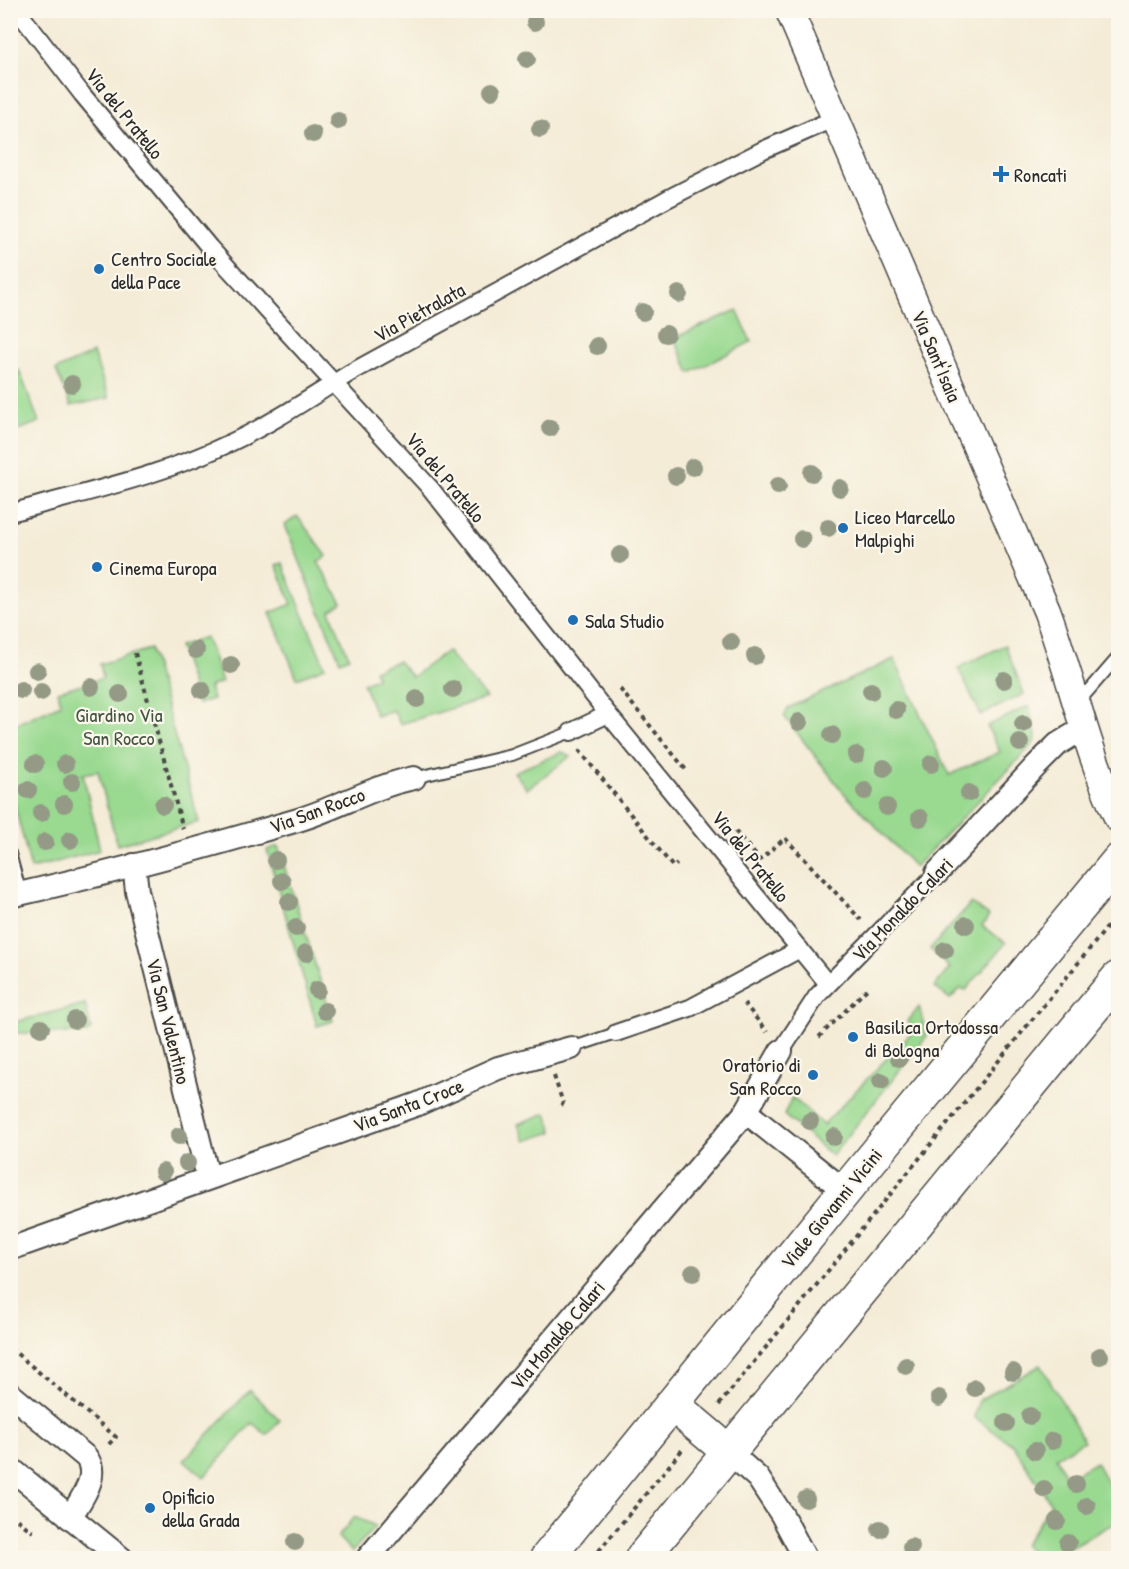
<svg xmlns="http://www.w3.org/2000/svg" width="1129" height="1569" font-family="'Patrick Hand',sans-serif">
<rect width="100%" height="100%" fill="#fbf7ec"/>
<filter id="ink" filterUnits="userSpaceOnUse"><feTurbulence type="fractalNoise" baseFrequency=".0167" numOctaves="2"/><feDisplacementMap in="SourceGraphic" scale="12" xChannelSelector="R" yChannelSelector="G"/><feConvolveMatrix kernelMatrix="1 2 1 2 8 2 1 2 1" color-interpolation-filters="sRGB"/></filter>
<filter id="wash" filterUnits="userSpaceOnUse"><feTurbulence type="fractalNoise" baseFrequency=".008" numOctaves="4" result="noise"/><feDisplacementMap in="SourceGraphic" scale="24" xChannelSelector="R" yChannelSelector="G"/><feGaussianBlur stdDeviation="1.35" result="paint"/><feColorMatrix in="noise" values="0 0 0 0 0 0 0 0 0 0 0 0 0 0 0 0 0 1.4 0 .05"/><feComposite in="paint" operator="in"/></filter>
<g filter="url(#wash)">
<rect width="100%" height="100%" fill="#f4ecd7"/>
<!-- green -->
<g fill="#99d990" stroke="#62825e" stroke-width="1.5">
<path d="M737,310L751,342L690,373L674,338Z"/>
<path d="M93,353L109,398L71,406L56,370Z"/>
<path d="M19,370L39,422L13,432L10,426L11,374Z"/>
<path d="M297,516L327,556L318,562L342,603L330,611L349,657L340,661L285,525Z"/>
<path d="M282,563L325,667L297,678L270,613L292,604L276,565Z"/>
<path d="M206,637L222,682L209,687L213,699L198,704L179,646Z"/>
<path d="M1005,645L1024,694L981,715L958,668Z"/>
<path d="M150,649L199,822L117,845L98,771L83,774L100,850L31,869L11,791V726L61,704L58,691L103,678L100,664Z"/>
<path d="M447,651L486,698L400,724L393,710L376,716L363,683L377,678L374,670L398,661L412,677Z"/>
<path d="M894,659L949,775L1000,752L987,726L1029,706L1036,736L1033,744L915,867L843,792L784,716L788,708Z"/>
<path d="M562,752L571,756L527,789L514,772Z"/>
<path d="M278,846L333,1021L317,1026L267,850Z"/>
<path d="M971,903L989,916L982,926L1006,943L966,990L960,989L950,999L934,987L950,968L930,949Z"/>
<path d="M85,1004L91,1029L87,1033H11V1023Z"/>
<path d="M919,1007L927,1036L832,1156L784,1115L792,1097L823,1125L914,1030L907,1022Z"/>
<path d="M547,1113L553,1132L525,1141L518,1124Z"/>
<path d="M1041,1365L1084,1441L1056,1457L1067,1478L1096,1462L1118,1503V1521L1051,1558H1039L1024,1545L1051,1504L1014,1446L974,1417L979,1400Z"/>
<path d="M250,1390L280,1420L267,1435L252,1423L204,1477L184,1460Z"/>
<path d="M354,1517L376,1526L352,1552L338,1537Z"/>
</g>
</g>
<g filter="url(#ink)">
<g fill="none" stroke-linecap="round" stroke-linejoin="round">
<!-- service casing -->
<g stroke="#494845" stroke-width="14">
<g id="service">
<path d="M1079,702L1118,657"/>
<path d="M414,778L512,755L571,732"/>
<path d="M10,853L21,894"/>
<path d="M571,1048L616,1033"/>
</g>
</g>
<!-- pedestrian casing -->
<g stroke="#494845" stroke-width="20">
<g id="pedestrian">
<path d="M17,10L82,94L210,248L431,489L608,714L828,984"/>
<path d="M10,513C85,492 162,476 232,442C273,423 311,397 350,373L667,199L763,150L836,118"/>
<path d="M571,732L608,714"/>
<path d="M616,1033L690,1008L800,949"/>
<path d="M781,1051L817,996L937,873"/>
</g>
</g>
<!-- minor casing -->
<g stroke="#494845" stroke-width="26">
<g id="minor">
<path d="M134,865L137,891L208,1177"/>
<path d="M937,873L1036,766L1058,744L1084,728"/>
<path d="M10,896C107,874 203,848 298,820C338,808 373,786 414,778"/>
<path d="M746,1112L845,1191"/>
<path d="M10,1249L418,1104L498,1068L571,1048"/>
<path d="M10,1394L86,1457C101,1476 80,1500 70,1518"/>
<path d="M729,1452L758,1478L782,1515L805,1558"/>
<path d="M10,1468L121,1558"/>
<path d="M368,1558L746,1112L781,1051"/>
</g>
</g>
<!-- tertiary casing -->
<g stroke="#494845" stroke-width="30">
<path id="tertiary" d="M789,10L1047,611C1072,680 1087,752 1118,818"/>
</g>
<!-- primary casing -->
<g stroke="#494845" stroke-width="36">
<g id="primary">
<path d="M672,1404L729,1452"/>
<path d="M547,1558L845,1191L1118,861"/>
<path d="M642,1558L1118,978"/>
</g>
</g>
<!-- path -->
<g stroke="#494845" stroke-width="4" stroke-dasharray="4.5 4.5" stroke-linecap="butt">
<path d="M135,653L183,829"/>
<path d="M620,689L687,771"/>
<path d="M579,750L673,867L677,864"/>
<path d="M735,831L760,860L785,838L861,920"/>
<path d="M744,1003L767,1032"/>
<path d="M819,1037L867,989"/>
<path d="M554,1076L563,1103L559,1109"/>
<path d="M10,1348L116,1437L108,1445"/>
<path d="M719,1405L1118,914"/>
<path d="M10,1514L33,1532"/>
<path d="M593,1558L682,1450"/>
</g>
<!-- service -->
<use href="#service" stroke="#fff" stroke-width="10"/>
<!-- pedestrian -->
<use href="#pedestrian" stroke="#fff" stroke-width="16"/>
<!-- minor -->
<use href="#minor" stroke="#fff" stroke-width="22"/>
<!-- tertiary -->
<use href="#tertiary" stroke="#fff" stroke-width="27"/>
<!-- primary -->
<use href="#primary" stroke="#fff" stroke-width="33"/>
</g>
<!-- trees -->
<g fill="#949a86">
<circle cx="535" cy="22" r="9"/>
<circle cx="527" cy="59" r="9"/>
<circle cx="492" cy="91" r="9"/>
<circle cx="338" cy="121" r="9"/>
<circle cx="540" cy="129" r="9"/>
<circle cx="313" cy="134" r="9"/>
<circle cx="679" cy="294" r="9"/>
<circle cx="643" cy="312" r="9"/>
<circle cx="666" cy="334" r="9"/>
<circle cx="597" cy="346" r="9"/>
<circle cx="72" cy="384" r="9"/>
<circle cx="550" cy="428" r="9"/>
<circle cx="693" cy="467" r="9"/>
<circle cx="812" cy="473" r="9"/>
<circle cx="676" cy="476" r="9"/>
<circle cx="778" cy="486" r="9"/>
<circle cx="840" cy="488" r="9"/>
<circle cx="828" cy="528" r="9"/>
<circle cx="802" cy="539" r="9"/>
<circle cx="620" cy="555" r="9"/>
<circle cx="731" cy="642" r="9"/>
<circle cx="196" cy="650" r="9"/>
<circle cx="755" cy="656" r="9"/>
<circle cx="231" cy="665" r="9"/>
<circle cx="37" cy="671" r="9"/>
<circle cx="1004" cy="680" r="9"/>
<circle cx="91" cy="687" r="9"/>
<circle cx="453" cy="689" r="9"/>
<circle cx="21" cy="690" r="9"/>
<circle cx="202" cy="690" r="9"/>
<circle cx="871" cy="691" r="9"/>
<circle cx="41" cy="692" r="9"/>
<circle cx="120" cy="694" r="9"/>
<circle cx="417" cy="699" r="9"/>
<circle cx="896" cy="710" r="9"/>
<circle cx="799" cy="722" r="9"/>
<circle cx="1023" cy="724" r="9"/>
<circle cx="832" cy="735" r="9"/>
<circle cx="1020" cy="743" r="9"/>
<circle cx="856" cy="755" r="9"/>
<circle cx="35" cy="764" r="9"/>
<circle cx="65" cy="764" r="9"/>
<circle cx="931" cy="764" r="9"/>
<circle cx="884" cy="768" r="9"/>
<circle cx="72" cy="782" r="9"/>
<circle cx="28" cy="790" r="9"/>
<circle cx="865" cy="791" r="9"/>
<circle cx="969" cy="793" r="9"/>
<circle cx="64" cy="804" r="9"/>
<circle cx="163" cy="805" r="9"/>
<circle cx="887" cy="807" r="9"/>
<circle cx="41" cy="813" r="9"/>
<circle cx="920" cy="818" r="9"/>
<circle cx="70" cy="840" r="9"/>
<circle cx="45" cy="842" r="9"/>
<circle cx="276" cy="860" r="9"/>
<circle cx="282" cy="881" r="9"/>
<circle cx="289" cy="902" r="9"/>
<circle cx="966" cy="925" r="9"/>
<circle cx="296" cy="928" r="9"/>
<circle cx="945" cy="950" r="9"/>
<circle cx="306" cy="953" r="9"/>
<circle cx="317" cy="990" r="9"/>
<circle cx="325" cy="1011" r="9"/>
<circle cx="75" cy="1020" r="9"/>
<circle cx="41" cy="1028" r="9"/>
<circle cx="899" cy="1058" r="9"/>
<circle cx="881" cy="1081" r="9"/>
<circle cx="810" cy="1121" r="9"/>
<circle cx="179" cy="1136" r="9"/>
<circle cx="834" cy="1137" r="9"/>
<circle cx="187" cy="1163" r="9"/>
<circle cx="163" cy="1172" r="9"/>
<circle cx="693" cy="1273" r="9"/>
<circle cx="1100" cy="1356" r="9"/>
<circle cx="906" cy="1366" r="9"/>
<circle cx="1013" cy="1372" r="9"/>
<circle cx="975" cy="1388" r="9"/>
<circle cx="939" cy="1398" r="9"/>
<circle cx="1030" cy="1416" r="9"/>
<circle cx="1006" cy="1423" r="9"/>
<circle cx="1052" cy="1441" r="9"/>
<circle cx="1035" cy="1451" r="9"/>
<circle cx="1076" cy="1484" r="9"/>
<circle cx="1044" cy="1489" r="9"/>
<circle cx="806" cy="1499" r="9"/>
<circle cx="1087" cy="1506" r="9"/>
<circle cx="1057" cy="1521" r="9"/>
<circle cx="880" cy="1529" r="9"/>
<circle cx="295" cy="1542" r="9"/>
<circle cx="1068" cy="1543" r="9"/>
<circle cx="911" cy="1547" r="9"/>
</g>
</g>
<!-- markers -->
<g fill="#1f6fb2" stroke="#fbf7ec" stroke-width="2">
<path d="M998 165h6v6h6v6h-6v6h-6v-6h-6v-6h6z"/>
<circle cx="99" cy="269" r="6"/>
<circle cx="843" cy="528" r="6"/>
<circle cx="97" cy="567" r="6"/>
<circle cx="573" cy="620" r="6"/>
<circle cx="853" cy="1037" r="6"/>
<circle cx="813" cy="1075" r="6"/>
<circle cx="150" cy="1508" r="6"/>
</g>
<g text-anchor="middle" dominant-baseline="central" stroke-width="4.5" stroke-linejoin="round" paint-order="stroke">
<!-- street labels -->
<g font-size="20" fill="#2b2b2b" stroke="#fbf7ec">
<text transform="translate(125 113) rotate(51)">Via del Pratello</text>
<text transform="translate(419 312) rotate(-29)">Via Pietralata</text>
<text transform="translate(937 356) rotate(67)">Via Sant'Isaia</text>
<text transform="translate(446 477) rotate(50)">Via del Pratello</text>
<text transform="translate(317 810) rotate(-20)">Via San Rocco</text>
<text transform="translate(751 856) rotate(51)">Via del Pratello</text>
<text transform="translate(902 909) rotate(-46)">Via Monaldo Calari</text>
<text transform="translate(169 1021) rotate(76)">Via San Valentino</text>
<text transform="translate(408 1105) rotate(-21)">Via Santa Croce</text>
<text transform="translate(831 1208) rotate(-51)">Viale Giovanni Vicini</text>
<text transform="translate(557 1335) rotate(-50)">Via Monaldo Calari</text>
</g>
<!-- poi labels -->
<g font-size="20" fill="#2b2b2b" stroke="#fbf7ec" text-anchor="start">
<text x="1014" y="174">Roncati</text>
<text x="111" y="258">Centro Sociale<tspan x="111" dy="23">della Pace</tspan></text>
<text x="855" y="516">Liceo Marcello<tspan x="855" dy="23">Malpighi</tspan></text>
<text x="109" y="567">Cinema Europa</text>
<text x="585" y="620">Sala Studio</text>
<text x="865" y="1026">Basilica Ortodossa<tspan x="865" dy="23">di Bologna</tspan></text>
<text x="801" y="1064" text-anchor="end">Oratorio di<tspan x="801" dy="23">San Rocco</tspan></text>
<text x="162" y="1496">Opificio<tspan x="162" dy="23">della Grada</tspan></text>
</g>
<!-- park labels -->
<g font-size="20" fill="#465644" stroke="#fbf7ec">
<text x="119" y="714">Giardino Via<tspan x="119" dy="23">San Rocco</tspan></text>
</g>
</g>
<!-- margin -->
<rect width="1129" height="1569" fill="none" stroke="#fbf7ec" stroke-width="36"/>
</svg>
